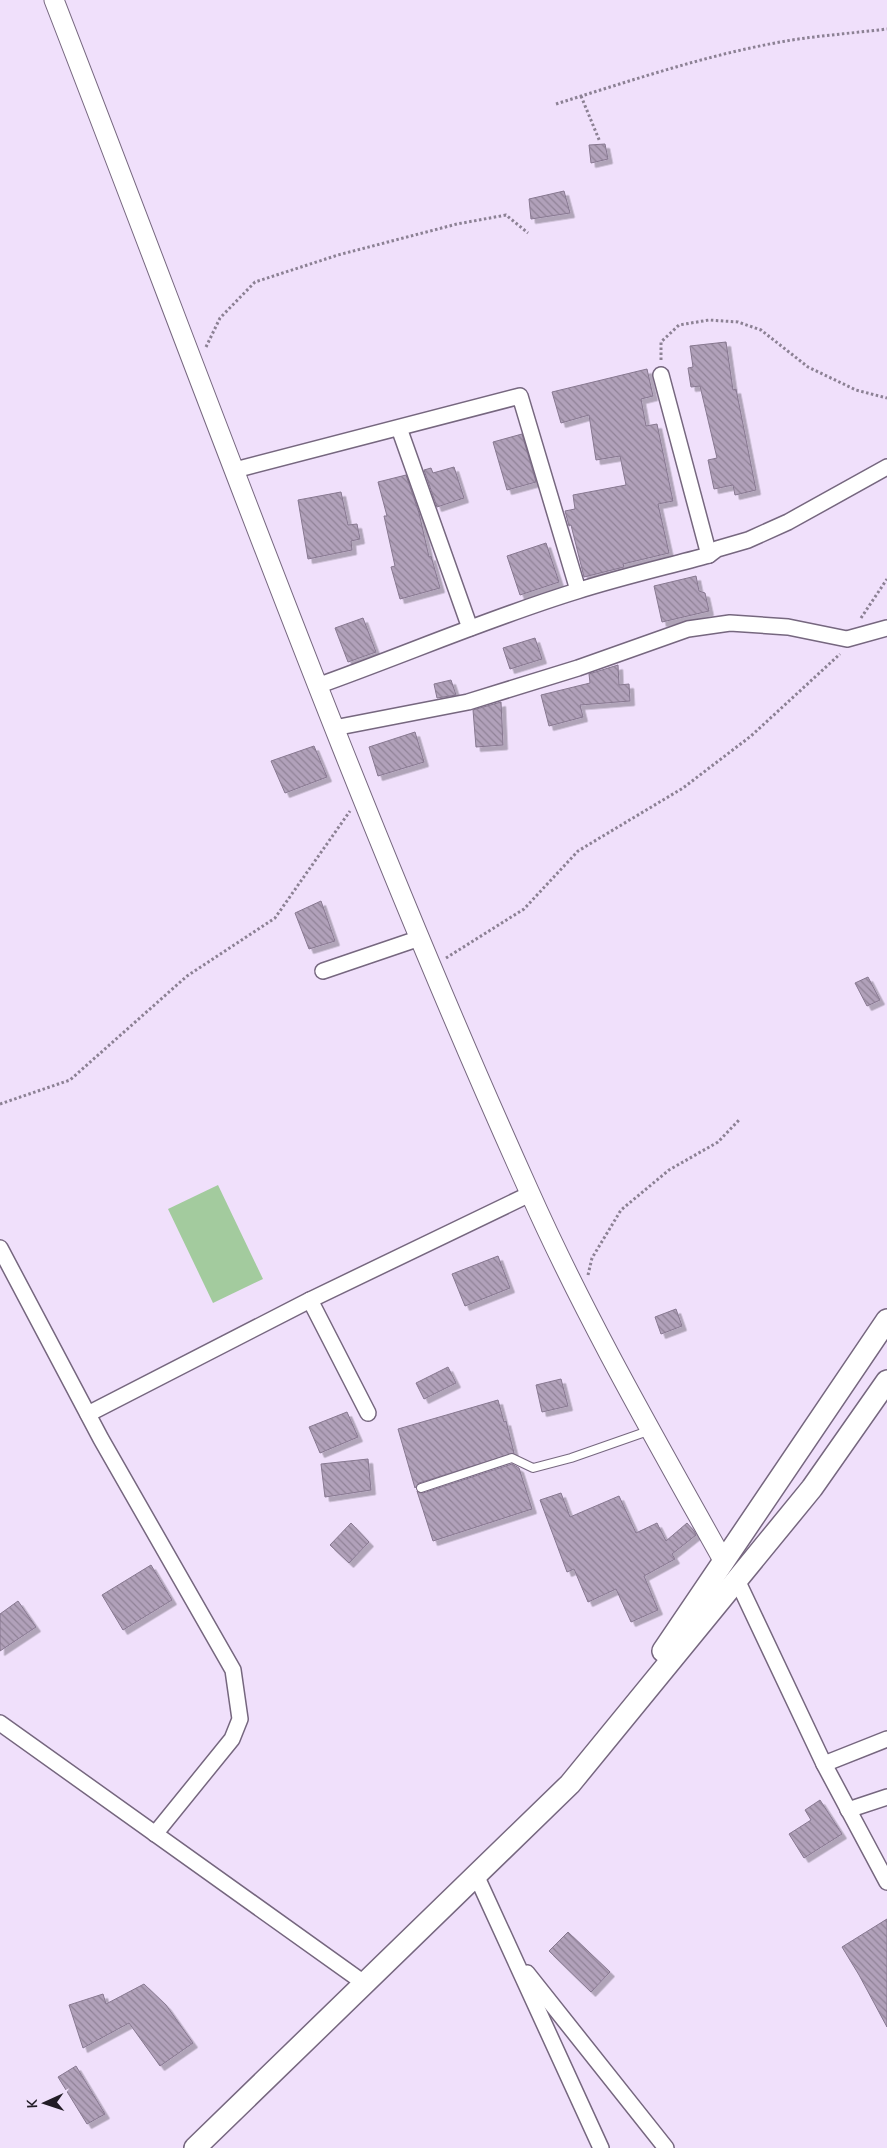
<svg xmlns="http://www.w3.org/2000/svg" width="887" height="2148" font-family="Manrope,sans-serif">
<defs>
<pattern id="building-back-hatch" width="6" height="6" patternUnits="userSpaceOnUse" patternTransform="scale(1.25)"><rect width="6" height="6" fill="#b1a1ba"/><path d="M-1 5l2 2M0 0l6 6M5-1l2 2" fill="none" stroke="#908297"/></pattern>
<filter id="shadow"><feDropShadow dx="4.5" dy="4.5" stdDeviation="0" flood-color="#0004"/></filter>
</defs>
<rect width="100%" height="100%" fill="#f0e0fb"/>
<!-- garden -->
<path fill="#a3cb9e" d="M218,1185L263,1279L213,1303L168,1209Z"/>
<!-- building -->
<g fill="url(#building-back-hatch)" stroke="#877890" filter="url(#shadow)">
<path d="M605,144L608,159L591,163L589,145Z"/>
<path d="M564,191L570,213L531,219L529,199Z"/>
<path d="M726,342L733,390L736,389L756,490L735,495L733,485L714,489L708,460L717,458L700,386L691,387L688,368L693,367L690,346Z"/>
<path d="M647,369L653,396L641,399L646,426L657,424L673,501L658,504L669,553L623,564L624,567L584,577L571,525L569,526L565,511L575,509L573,495L626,485L620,456L596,460L589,415L561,423L552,392Z"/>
<path d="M522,434L536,482L507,490L493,442Z"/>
<path d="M454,467L464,498L437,507L424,470L431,468L433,473Z"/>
<path d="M406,475L419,513L429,557L431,556L440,588L400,599L391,567L395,566L384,516H387L378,482Z"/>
<path d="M341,492L348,525L357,524L360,539L351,541L352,550L308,559L298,500Z"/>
<path d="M546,543L559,582L520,595L507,556Z"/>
<path d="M696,576L699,591L705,593L709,611L662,622L654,586Z"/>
<path d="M363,618L376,652L348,662L335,628Z"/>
<path d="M535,638L542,659L510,669L503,648Z"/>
<path d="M618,665L619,685L629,684L630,701L580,705L583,717L549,726L541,695L590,683L589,674Z"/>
<path d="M451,680L456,695L437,698L434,684Z"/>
<path d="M501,702L503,745L476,747L473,710Z"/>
<path d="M415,732L424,762L378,776L369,747Z"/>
<path d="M314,746L327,777L285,793L271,761Z"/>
<path d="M321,901L335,941L309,949L295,913Z"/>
<path d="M868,977L880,1000L867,1006L855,983Z"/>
<path d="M498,1256L510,1288L465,1306L452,1274Z"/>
<path d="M676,1309L682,1326L661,1334L655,1317Z"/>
<path d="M448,1367L456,1383L424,1399L416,1383Z"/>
<path d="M561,1379L568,1406L542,1412L536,1385Z"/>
<path d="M498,1400L504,1422L506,1421L514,1453L419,1483L415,1488L398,1429Z"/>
<path d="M347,1412L358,1437L320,1453L309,1427Z"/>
<path d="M368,1459L371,1490L325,1497L321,1464Z"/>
<path d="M512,1464L519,1468L532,1509L433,1541L417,1491L423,1493Z"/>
<path d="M561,1493L570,1517L619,1496L636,1533L657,1523L666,1541L687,1523L694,1531L696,1535L672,1554L675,1559L644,1576L658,1610L631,1622L616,1589L588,1602L574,1569L567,1572L540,1500Z"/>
<path d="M351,1523L369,1542L349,1563L330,1545Z"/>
<path d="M151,1565L172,1600L123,1630L102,1595Z"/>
<path d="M18,1601L36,1627L0,1651V1614Z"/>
<path d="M820,1800L842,1834L804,1858L789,1834L811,1820L805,1810Z"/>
<path d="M887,1919V2027L859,1975L842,1947Z"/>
<path d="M568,1932L610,1972L591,1992L549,1951Z"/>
<path d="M144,1984L166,2005L193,2043L160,2066L129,2023L83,2048L69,2005L103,1994L106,2004Z"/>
<path d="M76,2066L105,2114L87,2124L58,2077Z"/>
</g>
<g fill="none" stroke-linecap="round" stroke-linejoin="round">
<!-- service casing -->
<g stroke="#76677f" stroke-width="10">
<path id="service" d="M421,1488L512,1458L533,1468L571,1458L651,1430"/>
</g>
<!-- minor casing -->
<g stroke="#76677f" stroke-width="18">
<g id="minor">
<path d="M661,375L709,555"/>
<path d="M399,428L470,628"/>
<path d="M235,470L520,396L578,590"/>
<path d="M317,686C404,655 489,618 577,591C621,577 665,567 709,555L717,549L748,540L788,522L887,467"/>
<path d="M334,728L468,702L578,668L688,629L730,623L788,627L847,639L887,628"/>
<path d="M323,971L420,938"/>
<path d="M0,1248L101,1439L233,1670L240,1719L232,1739L155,1834"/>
<path d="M310,1300L368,1413"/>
<path d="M88,1414L310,1300L530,1194"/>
<path d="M737,1580L824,1764L887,1882"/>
<path d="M0,1723L364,1983"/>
<path d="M824,1764L887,1739"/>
<path d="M848,1810L887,1797"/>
<path d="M476,1875L601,2148"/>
<path d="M527,1973L666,2148"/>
</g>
</g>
<!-- tertiary casing -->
<g stroke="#76677f" stroke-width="21">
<path id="tertiary" d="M54,0C209,399 353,801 529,1191C586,1319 656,1440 724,1562"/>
</g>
<!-- secondary casing -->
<g stroke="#76677f" stroke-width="24">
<g id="secondary">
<path d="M663,1651L887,1320"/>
<path d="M195,2148L570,1784L812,1488L887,1381"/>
</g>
</g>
<!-- path -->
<g stroke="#8c8194" stroke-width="3" stroke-dasharray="2.5 2.5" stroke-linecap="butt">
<path d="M581,96L600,142"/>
<path d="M556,104C633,80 712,53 792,40C824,35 855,33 887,29"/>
<path d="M206,347L220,318L255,282L338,255L457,224L506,215L528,233"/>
<path d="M661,360V342L679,325L709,320L738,322L761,330L808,367L856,390L887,398"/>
<path d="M861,618L887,579"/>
<path d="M446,958L524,909L578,851L683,788L751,736L840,654"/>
<path d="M0,1104L70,1080L187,976L275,918L350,811"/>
<path d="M588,1275L592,1258L621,1210L669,1170L718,1142L740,1119"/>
</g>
<!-- service -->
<use href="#service" stroke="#fff" stroke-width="8"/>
<!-- minor -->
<use href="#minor" stroke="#fff" stroke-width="15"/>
<!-- tertiary -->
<use href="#tertiary" stroke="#fff" stroke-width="19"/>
<!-- secondary -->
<use href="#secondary" stroke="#fff" stroke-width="21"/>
</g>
<!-- north arrow -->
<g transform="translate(45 2103) rotate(267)" stroke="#f0e0fb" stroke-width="4" paint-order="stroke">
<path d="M0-4L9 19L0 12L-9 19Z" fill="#221c26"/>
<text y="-8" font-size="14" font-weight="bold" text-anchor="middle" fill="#221c26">K</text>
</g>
</svg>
